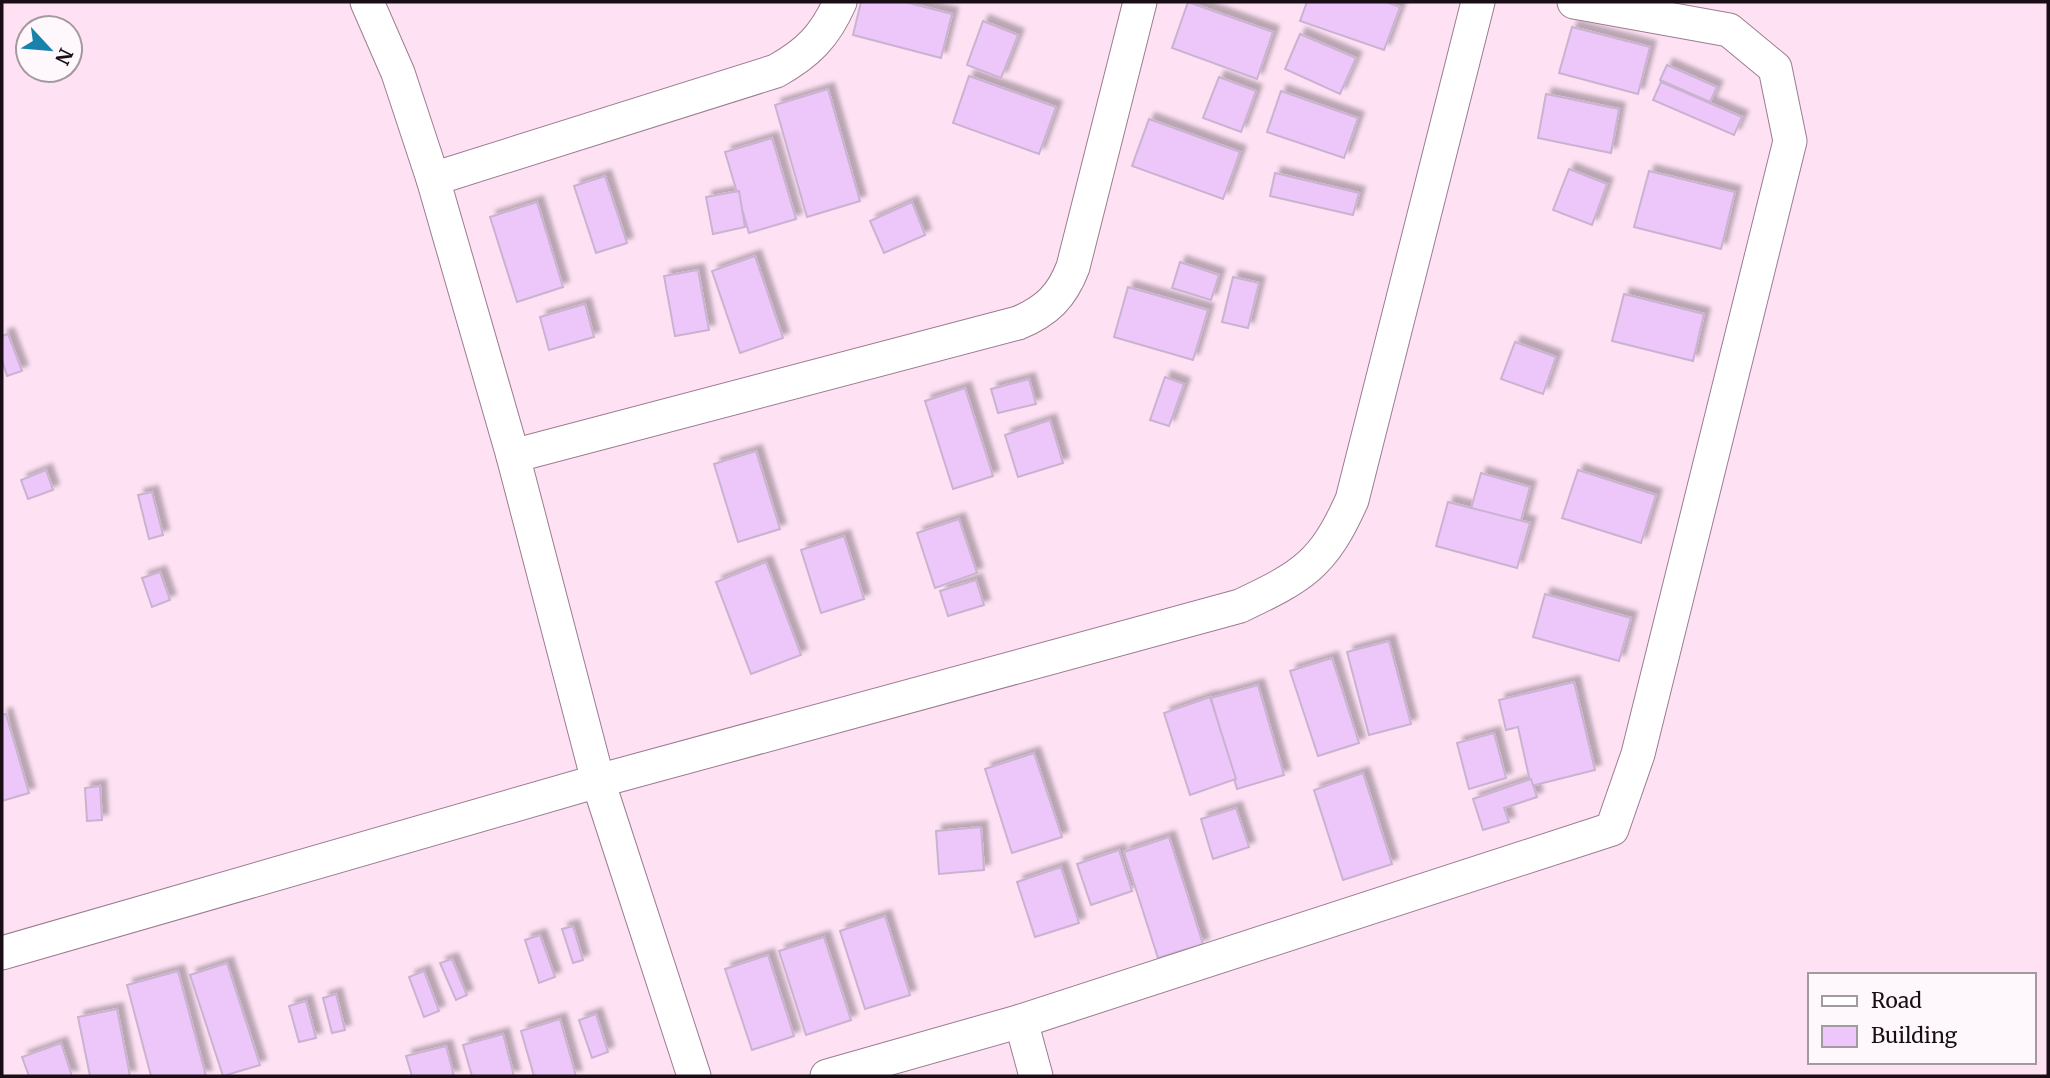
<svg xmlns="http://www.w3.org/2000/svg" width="2050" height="1078" font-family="Merriweather,serif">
<defs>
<filter id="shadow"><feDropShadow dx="6" dy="-6" stdDeviation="2" flood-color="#0004"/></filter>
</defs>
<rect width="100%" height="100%" fill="#fee2f4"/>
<!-- building -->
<g fill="#edc7fa" stroke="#c9b3d1" stroke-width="2" filter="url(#shadow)">
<path d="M861,2H905L952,14L941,58L853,35Z"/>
<path d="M1188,2L1273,32L1257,79L1172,48Z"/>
<path d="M1307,2H1386L1400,7L1384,50L1300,21Z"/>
<path d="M983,21L1018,35L1001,78L967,65Z"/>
<path d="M1572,27L1650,47L1638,94L1559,73Z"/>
<path d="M1300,34L1356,58L1340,94L1285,69Z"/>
<path d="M1667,65L1717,87L1710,102L1660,80Z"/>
<path d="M969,76L1056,107L1039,154L953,123Z"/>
<path d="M1219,77L1256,91L1241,132L1203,118Z"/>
<path d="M1661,82L1742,117L1734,135L1653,100Z"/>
<path d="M828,89L860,201L807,217L775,105Z"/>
<path d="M1281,91L1358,118L1344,158L1267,132Z"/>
<path d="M1546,94L1619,109L1611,153L1538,138Z"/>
<path d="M1149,119L1240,152L1223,199L1132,166Z"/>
<path d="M772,138L796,219L749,233L725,152Z"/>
<path d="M1569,169L1607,184L1592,225L1553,210Z"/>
<path d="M1649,171L1735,192L1721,249L1634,227Z"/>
<path d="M1275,173L1359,193L1353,215L1270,196Z"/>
<path d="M605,176L627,243L596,253L574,186Z"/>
<path d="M739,191L745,227L713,234L706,197Z"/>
<path d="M537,202L563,287L517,302L490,217Z"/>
<path d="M912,202L925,235L884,253L870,221Z"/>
<path d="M755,256L783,338L740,353L712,271Z"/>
<path d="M1180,262L1219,275L1211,300L1172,288Z"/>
<path d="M698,270L709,330L675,336L664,276Z"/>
<path d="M1233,277L1259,283L1248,328L1222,322Z"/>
<path d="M1128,287L1208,310L1193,360L1114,337Z"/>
<path d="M1624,294L1704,314L1693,361L1612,341Z"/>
<path d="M585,304L594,337L549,350L540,317Z"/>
<path d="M8,334L22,371L7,376L2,360V336Z"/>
<path d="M1515,342L1556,357L1543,394L1501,379Z"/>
<path d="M1165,377L1184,384L1169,426L1150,420Z"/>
<path d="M1029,379L1036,404L998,413L991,389Z"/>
<path d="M965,388L993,476L953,489L925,401Z"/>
<path d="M1050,420L1063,463L1018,477L1005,435Z"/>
<path d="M756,451L780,529L738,542L714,464Z"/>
<path d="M46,470L53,490L28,499L21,480Z"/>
<path d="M1578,470L1656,495L1641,543L1562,518Z"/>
<path d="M1481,473L1530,487L1520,524L1471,509Z"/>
<path d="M152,492L163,535L149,539L138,495Z"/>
<path d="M1448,502L1530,523L1517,568L1436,546Z"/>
<path d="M959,519L977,573L935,588L917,533Z"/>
<path d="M844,536L864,599L821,613L801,550Z"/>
<path d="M766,562L801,655L751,674L716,582Z"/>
<path d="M160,572L170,600L152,607L142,578Z"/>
<path d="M976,580L984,605L948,616L940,591Z"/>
<path d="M1545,594L1631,618L1619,661L1533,637Z"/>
<path d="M1389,641L1411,724L1369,735L1347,652Z"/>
<path d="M1332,658L1359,743L1318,756L1290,671Z"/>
<path d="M1574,682L1595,770L1531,786L1518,727L1506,730L1499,700Z"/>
<path d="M1258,685L1284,775L1237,789L1211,698Z"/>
<path d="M1210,697L1236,779L1190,795L1164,713Z"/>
<path d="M6,714L29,793L2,801V715Z"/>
<path d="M1494,733L1506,778L1469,789L1457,743Z"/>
<path d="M1034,753L1062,837L1012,853L985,769Z"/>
<path d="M1363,773L1392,864L1343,880L1314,790Z"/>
<path d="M1531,779L1537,797L1504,808L1509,822L1483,830L1473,799Z"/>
<path d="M100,786L102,820L87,821L85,788Z"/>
<path d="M1236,808L1249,847L1213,859L1201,819Z"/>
<path d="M981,827L984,870L939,874L936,831Z"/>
<path d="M1169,837L1203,944L1158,958L1124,852Z"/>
<path d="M1119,850L1132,891L1091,905L1077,864Z"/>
<path d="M1061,867L1079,923L1035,937L1017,882Z"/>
<path d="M885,916L910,995L865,1009L840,931Z"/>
<path d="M573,926L583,960L573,963L562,929Z"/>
<path d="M540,935L555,977L539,983L525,940Z"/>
<path d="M824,937L851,1020L806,1035L779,951Z"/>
<path d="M768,955L794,1036L752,1050L725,969Z"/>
<path d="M452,959L467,995L456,1000L440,963Z"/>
<path d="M227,963L260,1065L223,1076L190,975Z"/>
<path d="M178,971L206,1076H151L127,985Z"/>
<path d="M424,971L439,1011L424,1017L409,977Z"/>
<path d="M336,994L345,1030L332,1033L323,998Z"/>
<path d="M306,1001L316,1038L299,1042L289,1006Z"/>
<path d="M117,1009L130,1076H90L78,1017Z"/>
<path d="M596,1014L608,1052L592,1058L579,1020Z"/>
<path d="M560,1019L576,1076H534L521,1031Z"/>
<path d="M503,1034L514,1076H472L463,1045Z"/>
<path d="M61,1043L72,1076H29L22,1057Z"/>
<path d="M446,1046L454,1076H412L406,1056Z"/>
</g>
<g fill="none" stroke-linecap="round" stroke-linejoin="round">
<!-- minor casing -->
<g stroke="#9b7c91" stroke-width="35">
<g id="minor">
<path d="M367,2L398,73L433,179L513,456L598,781L694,1076"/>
<path d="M433,179L776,71C808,53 825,36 840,2"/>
<path d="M513,456L1018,323C1047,311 1062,296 1073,267L1140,2"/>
<path d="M2,953L598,781L1240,606C1303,576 1323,565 1352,500L1478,2"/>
<path d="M1021,1021L1612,829L1638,754L1790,141L1775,68L1729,30L1574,2"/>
<path d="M827,1076L1021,1021L1036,1076"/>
</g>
</g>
<!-- minor -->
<use href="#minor" stroke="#fff" stroke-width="33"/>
</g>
<!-- border -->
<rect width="2050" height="1078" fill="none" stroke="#1a0e16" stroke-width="7"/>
<!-- legend -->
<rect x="1808" y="973" width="228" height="91" fill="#fef7fb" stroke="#a39a9f" stroke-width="2"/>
<rect x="1822" y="996" width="35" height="10" fill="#ffffff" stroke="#a39a9f" stroke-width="2"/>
<text x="1871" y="1008" font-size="21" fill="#1a0e16">Road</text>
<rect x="1822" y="1026" width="35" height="21" fill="#edc7fa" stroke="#a39a9f" stroke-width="2"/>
<text x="1871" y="1043" font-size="21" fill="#1a0e16">Building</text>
<!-- north arrow -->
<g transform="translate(49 49) rotate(116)"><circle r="33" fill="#fef7fb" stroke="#a39a9f" stroke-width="2"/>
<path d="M0-5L12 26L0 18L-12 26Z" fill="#1783ab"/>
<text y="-10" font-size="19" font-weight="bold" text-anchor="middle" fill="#1a0e16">N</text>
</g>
</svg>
